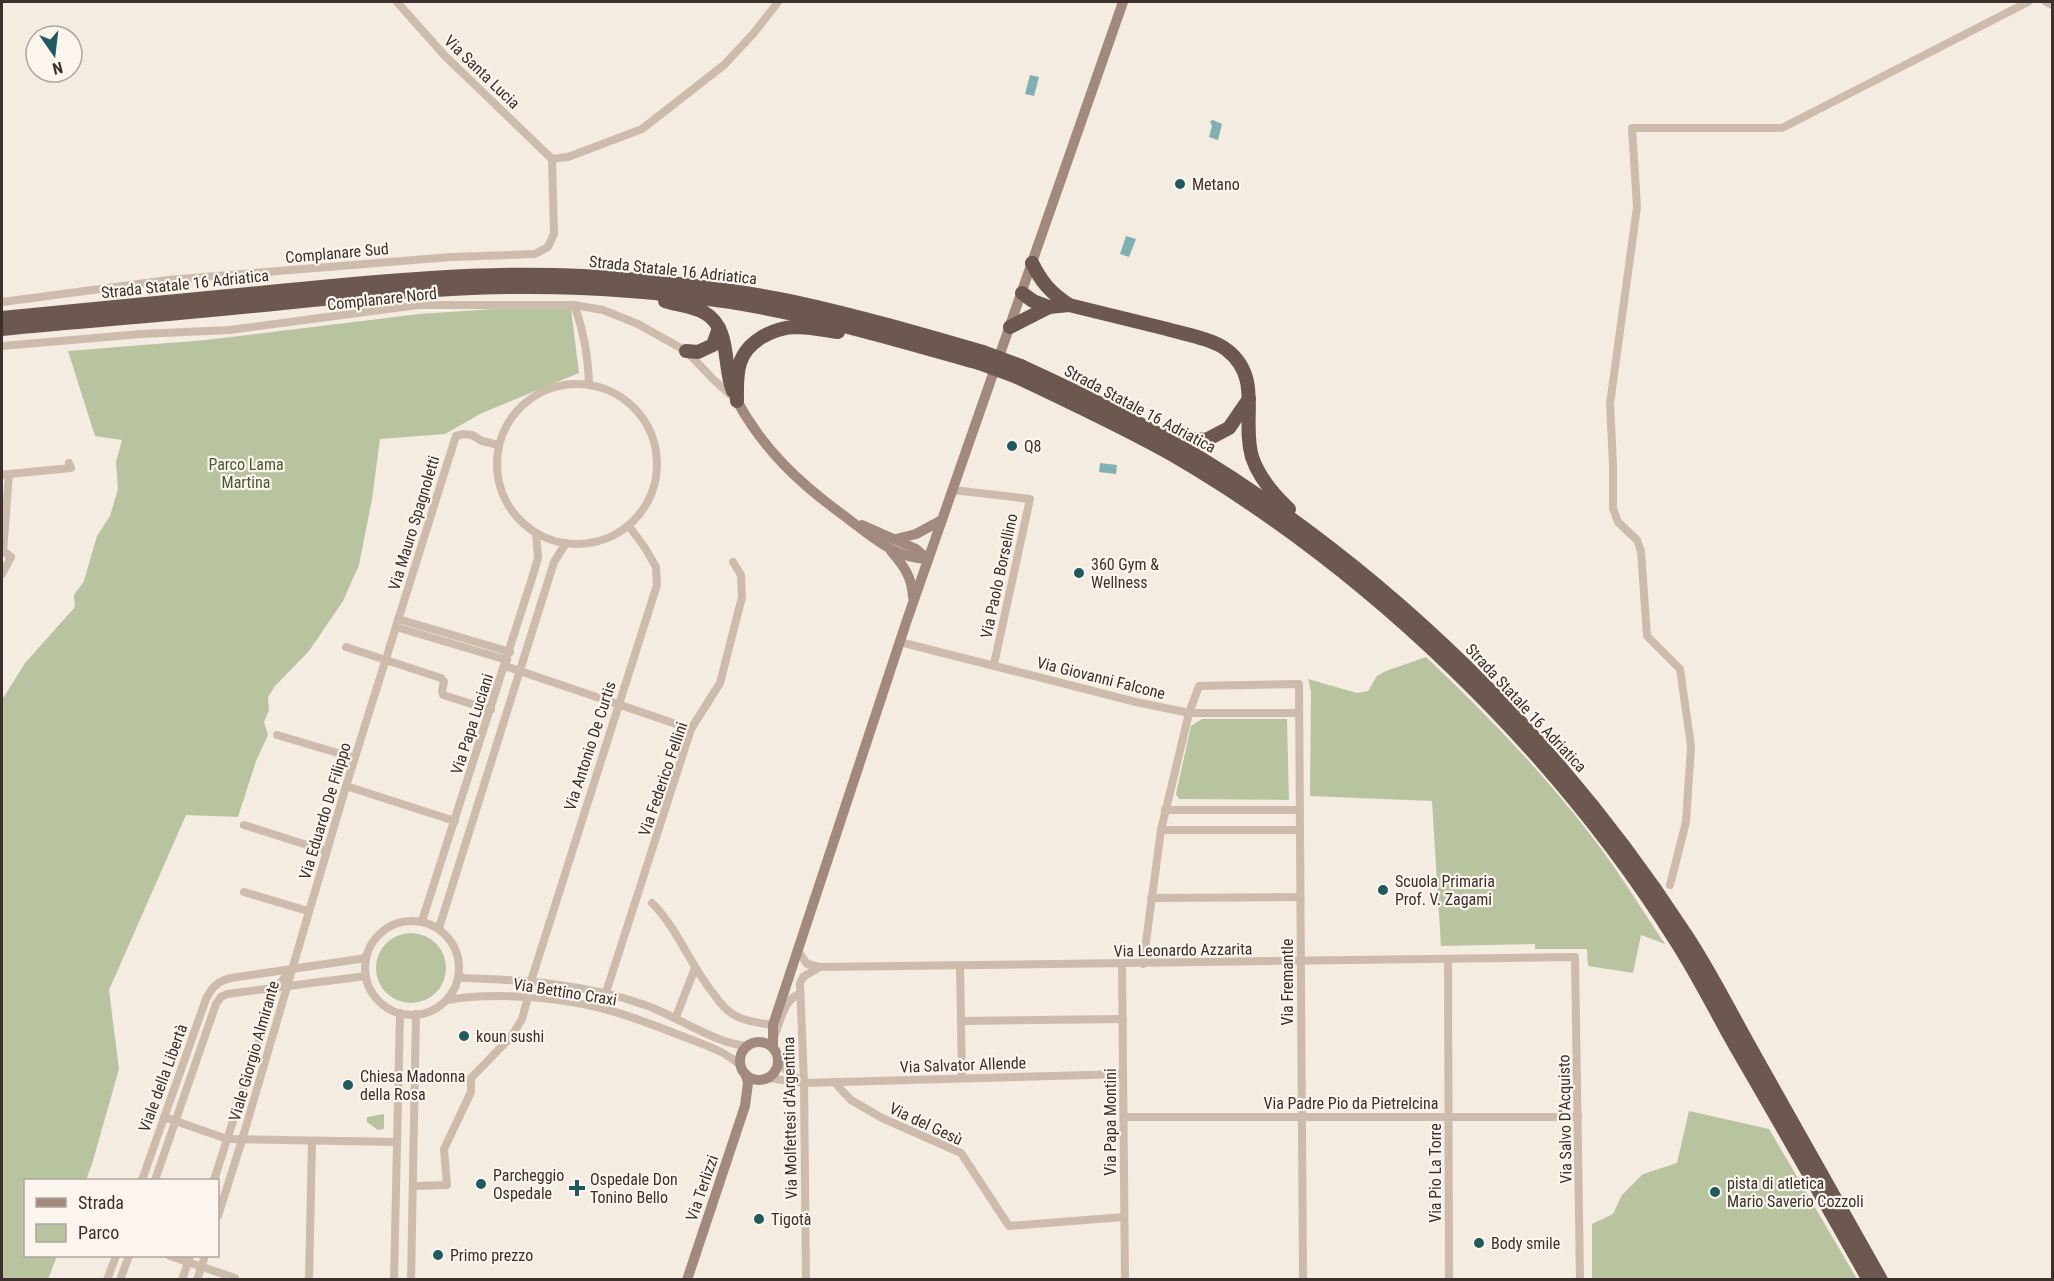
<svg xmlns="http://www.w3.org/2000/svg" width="2054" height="1281" font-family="'Roboto Condensed',sans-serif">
<rect width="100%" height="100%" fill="#f4ebe1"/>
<!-- green -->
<g fill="#b8c4a0">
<path d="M494,309H571L579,373L482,413L445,434L380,439L372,499L359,565L343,601L309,651L275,686L268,697L269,710L264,722L268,735L256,761L238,817L186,815L109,990L119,1069L92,1164L86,1180H26V1256H57L48,1279H2V700L25,663L75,607L74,595L84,581L97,536L110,516L118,489L116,462L122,440L95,436L68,351L206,340L419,314Z"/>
<path d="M1426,657C1481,709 1535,764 1582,824C1613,862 1638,904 1665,944L1641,935L1633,973L1588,966L1587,949H1535V944L1441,946L1432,801L1310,796L1311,691L1308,679L1357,693L1368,691L1377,676L1386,671Z"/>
<path d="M1202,719H1287L1289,800L1179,799L1176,794L1191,726Z"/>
<circle cx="411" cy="968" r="35"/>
<path d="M1689,1111L1769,1129L1857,1279H1592V1224L1613,1214L1622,1195L1643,1174L1677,1163Z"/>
<path d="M384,1114V1129L378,1130L367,1122V1117Z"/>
</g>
<!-- water -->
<g fill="#7fb0b2">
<path d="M1030,75L1039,77L1034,96L1025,94Z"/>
<path d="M1213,120L1222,124L1218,140L1209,137L1212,126L1210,121Z"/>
<path d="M1126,236L1136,239L1129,257L1120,254Z"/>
<path d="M1100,463L1117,465L1116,474L1099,472Z"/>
</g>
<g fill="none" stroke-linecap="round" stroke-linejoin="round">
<!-- minor -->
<g stroke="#cdbbac" stroke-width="8">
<path d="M397,2L445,56L552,159"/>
<path d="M2046,2L2052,5"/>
<path d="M552,159L568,157L642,129L724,65L753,34L778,2"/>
<path d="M2,302L168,280L451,257L535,254L548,247L554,234L552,159"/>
<path d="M574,305C584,331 588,356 589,384"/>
<path d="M2,346L141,334L229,330L418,305H574L603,310L638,324L686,351L715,381L734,398"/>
<circle cx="577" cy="464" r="80"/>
<path d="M9,474L71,468L69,463"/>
<path d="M2,475L9,474L3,551"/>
<path d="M953,490L1030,499L994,664"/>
<path d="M2,550L11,557L2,574"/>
<path d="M398,619L510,652"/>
<path d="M396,627L507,660"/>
<path d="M900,642L1136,702L1189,713H1299"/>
<path d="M346,647L441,678L444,682L442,691L443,695L491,710"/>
<path d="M505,666L691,729"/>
<path d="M277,735L355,758"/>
<path d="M346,786L455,821"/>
<path d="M1165,810H1300"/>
<path d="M244,825L326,851"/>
<path d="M1161,830H1300"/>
<path d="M1670,885L1686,822L1691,746L1680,669L1647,636L1641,551L1637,540L1618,522L1613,508V465L1610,404L1637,207L1632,128H1782L2028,2"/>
<path d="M244,892L308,911"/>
<path d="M1151,898L1300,897"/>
<path d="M652,903C678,929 690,965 713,993C719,1002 726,1011 736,1016C747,1022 760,1023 773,1025"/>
<path d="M422,921L533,575L538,558L536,533"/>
<circle cx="412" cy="968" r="47"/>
<path d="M439,928L554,562L566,543"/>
<path d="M798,951L807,964L820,967L1575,957L1580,1280"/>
<path d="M1448,959L1449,1280"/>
<path d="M1122,964L1125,1280"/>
<path d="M1143,964L1161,830L1189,713L1199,686L1299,684L1303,1280"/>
<path d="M960,966L962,1078"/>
<path d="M459,976L464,978C525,980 587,984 645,1005C677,1016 713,1043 747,1046"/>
<path d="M531,981L657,585L656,567L645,548L629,526"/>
<path d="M221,997L227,994L366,976"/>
<path d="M447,1000C493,992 555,997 601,1008C628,1015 654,1025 679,1035C700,1043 724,1050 741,1066"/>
<path d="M601,1008L691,729L720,683L742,597L741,575L733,562"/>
<path d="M676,1017L695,968"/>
<path d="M961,1021L1123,1019"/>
<path d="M774,1037C780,1023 784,998 800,994"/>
<path d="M779,1061L786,1070L803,1082"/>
<path d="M769,1078L804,1083L1123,1074"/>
<path d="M834,1082L851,1100L882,1118L961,1153L1009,1226L1124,1217"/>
<path d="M164,1117L227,1139L396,1142"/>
<path d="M1124,1117H1578"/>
<path d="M142,1180L206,999C212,987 218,981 231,978L366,958"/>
<path d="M155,1180L216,1004L221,997"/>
<path d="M214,1180L276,988L290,971"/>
<path d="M413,1186L447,1185L444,1149L471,1092V1078L511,1037L522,1019L528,997"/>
<path d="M218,1216L242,1140L346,786L454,442L456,436L464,434L472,435L482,441L499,445"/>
<path d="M170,1256L235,1278"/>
<path d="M107,1280L116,1256"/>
<path d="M120,1280L129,1256"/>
<path d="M182,1280L190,1256"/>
<path d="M197,1280L205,1256"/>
<path d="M309,1280L312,1142"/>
<path d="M394,1280L400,1013"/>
<path d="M411,1280L416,1014"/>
<path d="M806,1280L804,1083L800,983L803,977L820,967"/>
</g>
<!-- secondary -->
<g stroke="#a18a7d" stroke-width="10">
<path d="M737,401C764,450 798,482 843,515C870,535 893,558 928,559"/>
<path d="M862,525L916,549L928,559"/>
<path d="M896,539L916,534L942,520"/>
<path d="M891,551C904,566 912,577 913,597"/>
<circle cx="759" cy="1061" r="19"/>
<path d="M773,1047V1025L907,620L1123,2"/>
<path d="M687,1280L745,1106L748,1083L746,1075"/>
</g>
<!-- trunk -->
<g stroke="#6c584f" stroke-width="14">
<path d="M1032,263C1042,283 1050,292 1069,305"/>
<path d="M1022,293L1033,301L1049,307"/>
<path d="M665,301C677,305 694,306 705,313C731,328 723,367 733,391"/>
<path d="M2,318C94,309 187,300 279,291C380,281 481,271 583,276C654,280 725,288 795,302C859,316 921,334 983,352"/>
<path d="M1010,327L1049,307L1069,305C1101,313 1134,321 1167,329C1184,334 1213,339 1227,350C1263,378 1241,419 1252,457C1259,478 1273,494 1289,509"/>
<path d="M2,329C95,320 189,313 283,303C399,291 514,281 630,291C667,294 706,298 743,304C823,318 901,341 979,363"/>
<path d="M686,351L698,352L713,345L719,328"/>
<path d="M1021,366C1080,393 1139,421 1194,454C1390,574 1558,739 1684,932C1709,969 1729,1010 1751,1049C1795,1126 1838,1203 1881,1280"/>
<path d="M1017,377C1069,402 1121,426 1171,454C1368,568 1555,748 1676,941C1698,975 1716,1012 1736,1047C1781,1124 1825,1202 1869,1280"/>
<path d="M737,401C737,388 736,376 740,363C747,341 773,328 795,327C809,327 824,330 838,332"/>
<path d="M1168,432L1183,438L1206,440L1229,428L1249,399"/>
</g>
<!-- trunk-bridge -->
<g stroke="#6c584f" stroke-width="14">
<path d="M983,352L1021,366"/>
<path d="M979,363L1017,377"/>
</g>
</g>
<!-- markers -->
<g fill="#1f5a5e" stroke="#fbf5ee" stroke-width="2">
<circle cx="1180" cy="184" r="6"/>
<circle cx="1012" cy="446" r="6"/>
<circle cx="1079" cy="573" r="6"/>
<circle cx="1383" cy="890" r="6"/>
<circle cx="464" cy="1036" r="6"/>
<circle cx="348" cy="1085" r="6"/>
<circle cx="481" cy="1184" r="6"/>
<path d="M574 1179h6v6h6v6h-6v6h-6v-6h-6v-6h6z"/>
<circle cx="1715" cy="1192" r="6"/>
<circle cx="759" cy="1219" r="6"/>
<circle cx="1479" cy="1243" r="6"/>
<circle cx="438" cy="1255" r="6"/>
</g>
<g text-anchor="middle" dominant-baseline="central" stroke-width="4.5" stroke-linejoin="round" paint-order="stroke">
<!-- street labels -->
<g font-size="16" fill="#3b302b" stroke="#fbf5ee">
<text transform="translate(482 72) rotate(44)">Via Santa Lucia</text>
<text transform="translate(337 253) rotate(-5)">Complanare Sud</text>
<text transform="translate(673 270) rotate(6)">Strada Statale 16 Adriatica</text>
<text transform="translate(185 284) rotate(-6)">Strada Statale 16 Adriatica</text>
<text transform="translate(382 299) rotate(-6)">Complanare Nord</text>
<text transform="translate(1140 409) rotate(28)">Strada Statale 16 Adriatica</text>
<text transform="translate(414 523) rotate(-73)">Via Mauro Spagnoletti</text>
<text transform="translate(999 576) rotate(-78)">Via Paolo Borsellino</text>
<text transform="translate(1101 678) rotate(14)">Via Giovanni Falcone</text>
<text transform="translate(1526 708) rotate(47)">Strada Statale 16 Adriatica</text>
<text transform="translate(472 724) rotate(-72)">Via Papa Luciani</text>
<text transform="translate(590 746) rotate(-72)">Via Antonio De Curtis</text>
<text transform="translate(663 779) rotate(-71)">Via Federico Fellini</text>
<text transform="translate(325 811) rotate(-73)">Via Eduardo De Filippo</text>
<text transform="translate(1183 950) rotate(-1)">Via Leonardo Azzarita</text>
<text transform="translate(1287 982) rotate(-90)">Via Fremantle</text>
<text transform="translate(565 992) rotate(9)">Via Bettino Craxi</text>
<text transform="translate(254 1051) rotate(-74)">Viale Giorgio Almirante</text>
<text transform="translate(963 1065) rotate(-2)">Via Salvator Allende</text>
<text transform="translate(163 1078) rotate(-70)">Viale della Libertà</text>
<text x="1351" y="1103">Via Padre Pio da Pietrelcina</text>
<text transform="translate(790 1118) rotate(-91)">Via Molfettesi d'Argentina</text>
<text transform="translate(1565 1119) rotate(-91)">Via Salvo D'Acquisto</text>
<text transform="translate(1110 1122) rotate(-90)">Via Papa Montini</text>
<text transform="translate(926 1124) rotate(25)">Via del Gesù</text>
<text transform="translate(1435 1173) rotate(-90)">Via Pio La Torre</text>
<text transform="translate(702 1188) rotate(-71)">Via Terlizzi</text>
</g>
<!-- poi labels -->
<g font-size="16" fill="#3b302b" stroke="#fbf5ee" text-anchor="start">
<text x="1192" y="184">Metano</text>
<text x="1024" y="446">Q8</text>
<text x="1091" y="564">360 Gym &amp;<tspan x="1091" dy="18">Wellness</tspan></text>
<text x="1395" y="881">Scuola Primaria<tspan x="1395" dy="18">Prof. V. Zagami</tspan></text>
<text x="476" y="1036">koun sushi</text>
<text x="360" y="1076">Chiesa Madonna<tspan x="360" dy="18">della Rosa</tspan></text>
<text x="493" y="1175">Parcheggio<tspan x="493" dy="18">Ospedale</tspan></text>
<text x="590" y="1179">Ospedale Don<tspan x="590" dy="18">Tonino Bello</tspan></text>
<text x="1727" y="1183">pista di atletica<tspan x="1727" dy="18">Mario Saverio Cozzoli</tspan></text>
<text x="771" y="1219">Tigotà</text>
<text x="1491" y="1243">Body smile</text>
<text x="450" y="1255">Primo prezzo</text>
</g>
<!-- park labels -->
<g font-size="16" fill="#4a5a2e" stroke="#fbf5ee">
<text x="246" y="464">Parco Lama<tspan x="246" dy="18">Martina</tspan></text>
</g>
</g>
<!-- border -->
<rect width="2054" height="1281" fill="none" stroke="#3b302b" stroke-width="6"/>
<!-- legend -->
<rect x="24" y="1179" width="195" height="78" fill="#fbf5ee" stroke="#aea6a0" stroke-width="1.5"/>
<rect x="36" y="1198" width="30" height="9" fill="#a18a7d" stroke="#aea6a0" stroke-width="1.5"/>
<text x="78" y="1209" font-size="18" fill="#3b302b">Strada</text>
<rect x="36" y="1224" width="30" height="18" fill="#b8c4a0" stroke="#aea6a0" stroke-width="1.5"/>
<text x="78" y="1239" font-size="18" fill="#3b302b">Parco</text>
<!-- north arrow -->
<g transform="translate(54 54) rotate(166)"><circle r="28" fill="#fbf5ee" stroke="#aea6a0" stroke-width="1.5"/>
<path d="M0-4.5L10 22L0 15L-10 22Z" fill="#1f5a5e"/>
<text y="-9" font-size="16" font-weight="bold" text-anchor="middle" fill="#3b302b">N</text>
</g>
</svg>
